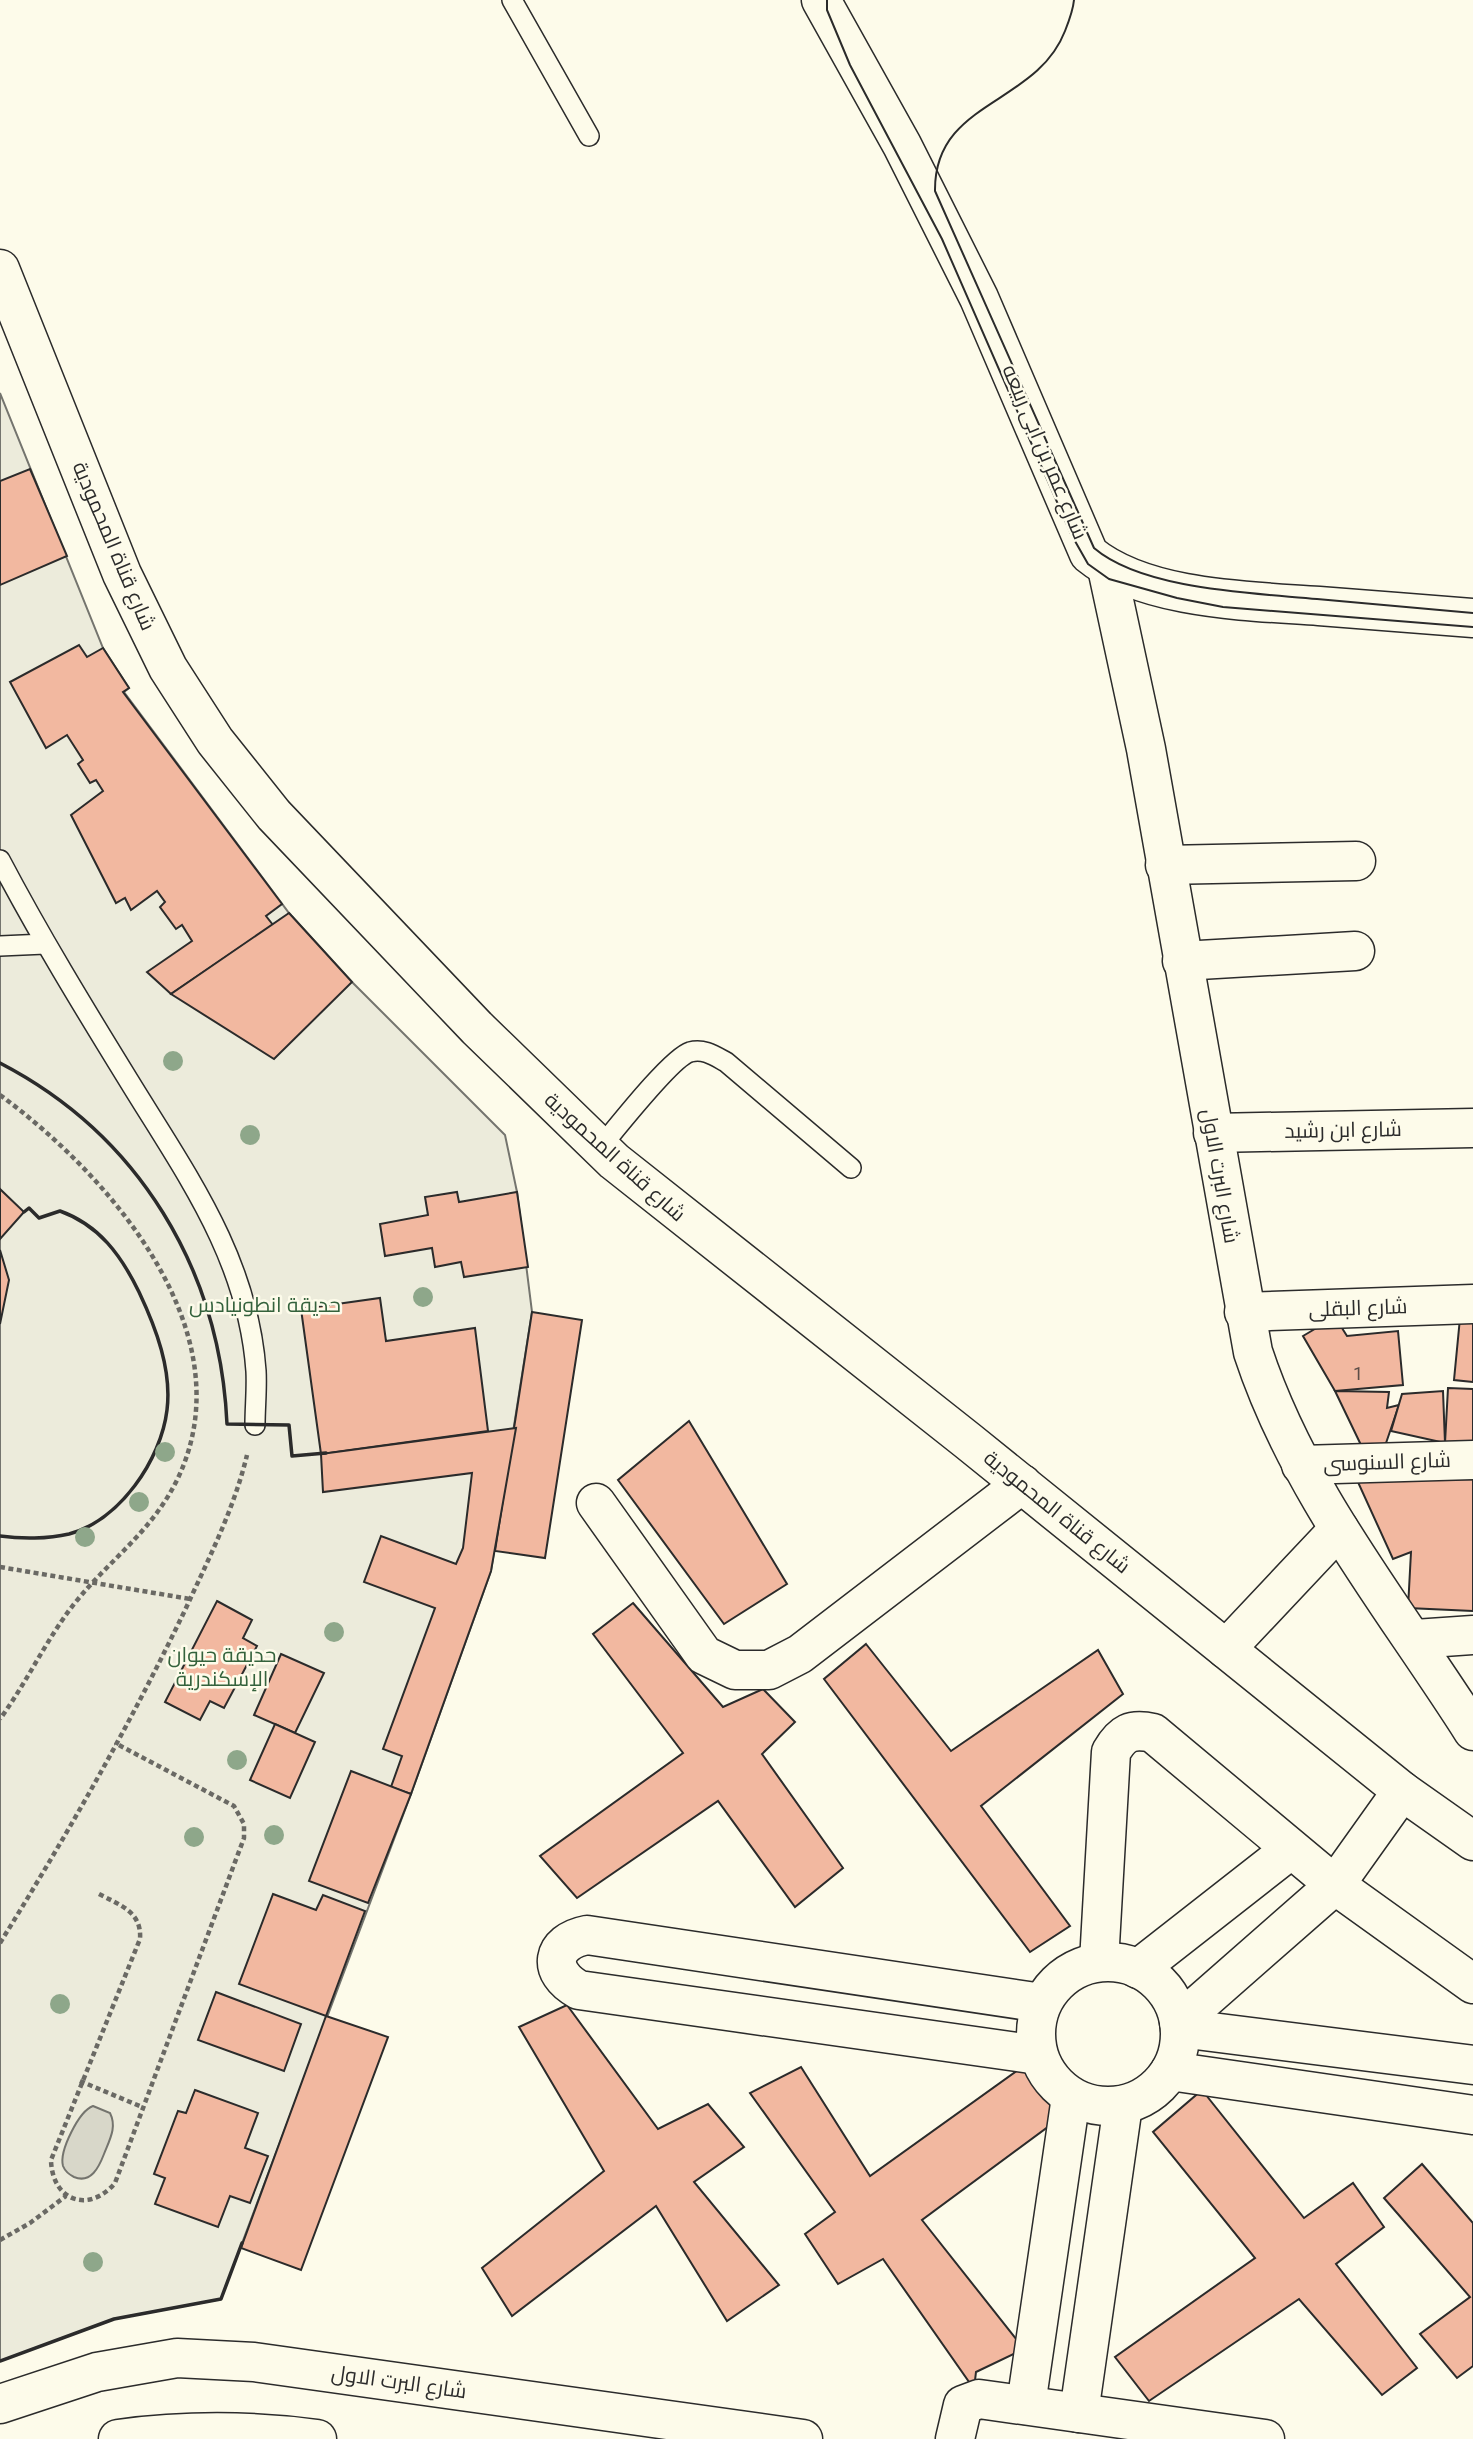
<svg xmlns="http://www.w3.org/2000/svg" width="1473" height="2439" font-family="Roboto,Cairo,sans-serif">
<rect width="100%" height="100%" fill="#fdfbea"/>
<!-- green -->
<path fill="#ecebdb" stroke="#74746e" stroke-width="2" d="M0,393L103,648L129,688L124,692L289,913L352,982L505,1135L517,1192L532,1312L491,1571L411,1794L221,2299L114,2319L0,2361Z"/>
<!-- water -->
<path fill="#d8d7c9" stroke="#74746e" stroke-width="2" d="M93,2106L110,2113C117,2127 110,2139 104,2154C99,2167 91,2184 74,2177C70,2175 65,2171 63,2166C59,2151 79,2111 93,2106Z"/>
<!-- building -->
<g fill="#f2b8a0" stroke="#2b2b2b" stroke-width="2">
<path d="M30,469L67,556L0,585V481Z"/>
<path d="M79,645L87,657L103,648L129,688L123,692L282,904L266,916L273,925L171,994L147,972L192,941L182,925L176,929L160,907L165,902L157,891L131,910L125,898L116,903L71,815L103,791L96,780L90,783L78,764L83,760L67,735L46,748L10,682Z"/>
<path d="M289,913L352,982L274,1059L171,994Z"/>
<path d="M0,1189L24,1212L0,1239Z"/>
<path d="M457,1192L459,1202L517,1192L528,1267L464,1277L461,1262L435,1267L432,1248L385,1256L380,1224L428,1215L425,1197Z"/>
<path d="M0,1250L9,1280L0,1324Z"/>
<path d="M380,1298L386,1341L475,1328L488,1431L321,1454L301,1309Z"/>
<path d="M532,1312L582,1320L545,1558L495,1551Z"/>
<path d="M1335,1317L1347,1336L1398,1331L1403,1385L1335,1391L1303,1336Z"/>
<path d="M1460,1318L1473,1319V1382L1454,1380Z"/>
<path d="M1448,1388L1473,1389V1450L1445,1443Z"/>
<path d="M1335,1391L1389,1392L1387,1408L1399,1405L1385,1446L1361,1445Z"/>
<path d="M1443,1391L1445,1443L1391,1431L1402,1394Z"/>
<path d="M689,1421L787,1584L724,1624L618,1480Z"/>
<path d="M516,1428L491,1571L411,1794L391,1787L402,1756L383,1749L435,1608L364,1582L381,1536L456,1564L463,1548L472,1473L323,1492L321,1454Z"/>
<path d="M1473,1479V1611L1408,1608L1411,1552L1393,1559L1357,1480Z"/>
<path d="M217,1601L252,1620L243,1638L257,1646L224,1708L210,1701L200,1720L165,1702Z"/>
<path d="M633,1603L723,1707L763,1689L795,1722L762,1754L843,1868L795,1907L718,1801L577,1898L540,1856L683,1753L593,1634Z"/>
<path d="M866,1644L951,1751L1098,1650L1123,1694L981,1806L1070,1926L1030,1952L824,1679Z"/>
<path d="M281,1654L324,1673L295,1733L254,1715Z"/>
<path d="M275,1724L315,1742L290,1798L250,1780Z"/>
<path d="M351,1771L411,1794L368,1903L309,1881Z"/>
<path d="M273,1894L316,1910L323,1895L365,1911L326,2016L239,1984Z"/>
<path d="M216,1992L301,2024L284,2071L198,2040Z"/>
<path d="M567,2005L658,2129L708,2104L744,2147L694,2182L779,2285L727,2321L656,2206L512,2316L482,2268L604,2171L519,2027Z"/>
<path d="M326,2016L388,2037L301,2270L241,2248Z"/>
<path d="M1025,2065L1068,2112L922,2220L1024,2349L976,2372L974,2389L883,2259L838,2284L805,2234L835,2212L750,2093L801,2067L870,2176Z"/>
<path d="M195,2090L258,2113L245,2148L268,2156L250,2203L230,2196L218,2227L155,2204L165,2178L154,2174L178,2111L186,2113Z"/>
<path d="M1202,2090L1304,2218L1353,2183L1384,2227L1336,2264L1417,2368L1382,2395L1299,2299L1149,2401L1115,2357L1255,2258L1153,2132Z"/>
<path d="M1422,2164L1473,2223V2366L1457,2378L1420,2334L1470,2297L1384,2198Z"/>
</g>
<g fill="none" stroke-linecap="round" stroke-linejoin="round">
<!-- lane casing -->
<g stroke="#2b2b2b" stroke-width="22">
<g id="lane">
<path d="M512,0L589,136"/>
<path d="M0,860C40,936 84,1008 129,1081C186,1174 248,1258 256,1371C257,1389 255,1407 255,1425"/>
<path d="M0,946L45,944"/>
<path d="M599,1149C615,1130 671,1058 690,1052C704,1048 715,1056 726,1062L851,1168"/>
</g>
</g>
<!-- street casing -->
<g stroke="#2b2b2b" stroke-width="41">
<g id="street">
<path d="M821,0L902,145L979,298L1089,554C1145,600 1249,601 1319,606C1370,610 1422,614 1473,618"/>
<path d="M1107,568L1146,749L1253,1352C1299,1492 1395,1608 1473,1731"/>
<path d="M1165,865L1356,861"/>
<path d="M1182,961L1355,951"/>
<path d="M1213,1133L1473,1128"/>
<path d="M1244,1312L1473,1304"/>
<path d="M1301,1465L1473,1460"/>
<path d="M596,1503L704,1655L735,1670H769L800,1654L1022,1484"/>
<path d="M1415,1639L1473,1635"/>
<path d="M1226,1649L1339,1529"/>
<path d="M1099,1962L1111,1752C1122,1733 1131,1728 1153,1733L1335,1885L1473,1984"/>
<circle cx="1108" cy="2034" r="72"/>
<path d="M1138,1969L1290,1850"/>
<path d="M1179,2022L1335,1885L1402,1791"/>
<path d="M1180,2028L1473,2065"/>
<path d="M1038,2055L579,1990C546,1972 551,1942 587,1935L1042,2003"/>
<path d="M1170,2071L1473,2115"/>
<path d="M1026,2405L1071,2097"/>
<path d="M1079,2413L1123,2105"/>
<path d="M955,2439L963,2405L979,2399L1265,2439"/>
</g>
</g>
<!-- secondary casing -->
<g stroke="#2b2b2b" stroke-width="41">
<g id="secondary">
<path d="M0,269L122,574L168,668L215,741L274,815L477,1028L614,1161L968,1441L1402,1791L1473,1841"/>
<path d="M0,2404L97,2372L177,2358L254,2362L803,2439"/>
<path d="M118,2439C185,2430 249,2430 317,2439"/>
</g>
</g>
<!-- path -->
<g stroke="#6a6964" stroke-width="4.5" stroke-dasharray="5 3.5" stroke-linecap="butt">
<path d="M0,1095C109,1175 247,1332 178,1478C152,1532 110,1559 74,1604C46,1640 27,1682 0,1719"/>
<path d="M0,1567L190,1599"/>
<path d="M99,1894C120,1905 142,1912 140,1939L51,2160C52,2201 89,2214 115,2183L244,1838V1824L234,1806L115,1743"/>
<path d="M0,1943C67,1835 131,1723 186,1608C209,1558 234,1509 247,1455"/>
<path d="M80,2081L142,2107"/>
<path d="M0,2240L30,2223L66,2196"/>
</g>
<!-- lane -->
<use href="#lane" stroke="#fdfbea" stroke-width="19"/>
<!-- street -->
<use href="#street" stroke="#fdfbea" stroke-width="38"/>
<!-- secondary -->
<use href="#secondary" stroke="#fdfbea" stroke-width="38"/>
<!-- tram -->
<g stroke="#2b2b2b" stroke-width="2">
<path d="M827,0V10L850,65L942,239L1071,534L1088,564L1109,579L1177,598L1223,607L1473,627"/>
<path d="M1074,0C1073,11 1069,21 1065,31C1036,106 934,100 935,191L1094,548C1143,590 1254,593 1317,599C1369,604 1421,608 1473,613"/>
</g>
<!-- wall -->
<g stroke="#2b2b2b" stroke-width="3.5">
<path d="M0,1063C139,1135 220,1270 227,1424L289,1425L292,1456L326,1453"/>
<path d="M0,1536C21,1539 48,1539 69,1534C120,1520 161,1460 167,1410C172,1370 156,1328 139,1292C121,1255 99,1225 60,1211L39,1218L29,1208L24,1212"/>
<path d="M0,2361L114,2319L221,2299L242,2243"/>
</g>
</g>
<!-- trees -->
<g fill="#8ea78a">
<circle cx="173" cy="1061" r="10"/>
<circle cx="250" cy="1135" r="10"/>
<circle cx="423" cy="1297" r="10"/>
<circle cx="165" cy="1452" r="10"/>
<circle cx="139" cy="1502" r="10"/>
<circle cx="85" cy="1537" r="10"/>
<circle cx="334" cy="1632" r="10"/>
<circle cx="237" cy="1760" r="10"/>
<circle cx="274" cy="1835" r="10"/>
<circle cx="194" cy="1837" r="10"/>
<circle cx="60" cy="2004" r="10"/>
<circle cx="93" cy="2262" r="10"/>
</g>
<g text-anchor="middle" dominant-baseline="central" stroke-width="5" stroke-linejoin="round" paint-order="stroke">
<!-- number labels -->
<g font-size="18" fill="#5d4e48">
<text x="1358" y="1373">1</text>
</g>
<!-- street labels -->
<g font-size="21" fill="#2b2b2b" stroke="#fdfbea">
<text transform="translate(1045 452) rotate(67)">شارع عمر بن ابى ربيعه</text>
<text transform="translate(114 546) rotate(67)">شارع قناة المحمودية</text>
<text transform="translate(1343 1130) rotate(-1)">شارع ابن رشيد</text>
<text transform="translate(615 1157) rotate(42)">شارع قناة المحمودية</text>
<text transform="translate(1220 1176) rotate(80)">شارع البرت الاول</text>
<text transform="translate(1358 1308) rotate(-2)">شارع البقلى</text>
<text transform="translate(1387 1462) rotate(-2)">شارع السنوسى</text>
<text transform="translate(1057 1512) rotate(39)">شارع قناة المحمودية</text>
<text transform="translate(399 2382) rotate(8)">شارع البرت الاول</text>
</g>
<!-- park labels -->
<g font-size="21" fill="#34623c" stroke="#fdfbea">
<text x="265" y="1305">حديقة انطونيادس</text>
<text x="222" y="1655">حديقة حيوان<tspan x="222" dy="24">الإسكندرية</tspan></text>
</g>
</g>
</svg>
